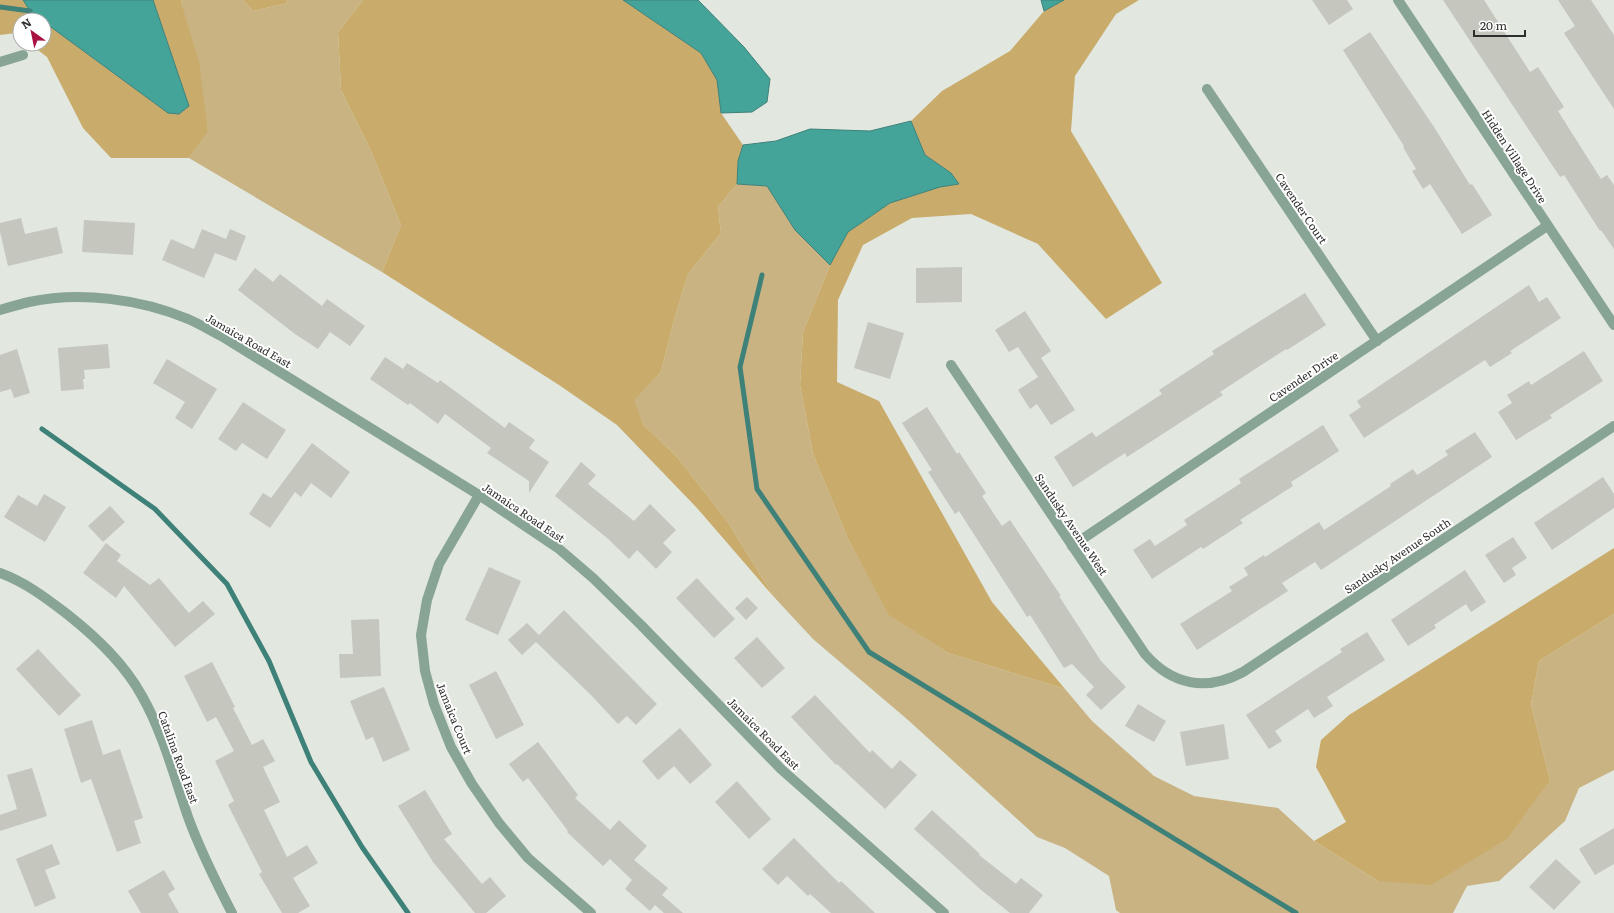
<svg xmlns="http://www.w3.org/2000/svg" width="1614" height="913" font-family="Literata,serif">
<rect width="100%" height="100%" fill="#e2e7e0"/>
<!-- green -->
<g fill="#c9b382">
<path d="M183,0H243L253,11L288,3L287,0H363L338,32L341,90L371,151L401,225L382,272L189,158L208,130L181,2Z"/>
<path d="M737,184L767,186L795,230L830,265L803,332L800,385L813,454L848,539L890,615L948,653L1065,689L1092,721L1154,776L1194,796L1278,808L1314,841L1378,881L1550,780L1531,704L1539,661L1614,614V770L1579,788L1565,821L1499,881L1467,886L1453,913H1120L1116,910L1109,876L1065,848L1037,837L908,720L813,639L774,597L727,521L678,458L643,424L633,400L661,372L675,317L688,274L721,233L718,207Z"/>
</g>
<!-- forest -->
<g fill="#c9ac6b">
<path d="M0,0H23L30,11L42,20H20V36L16,33L0,35Z"/>
<path d="M153,0H183L181,2L199,62L208,131L189,158H111L83,128L47,57L30,44H44V22L168,113L179,114L189,106Z"/>
<path d="M243,0H287L288,3L253,11Z"/>
<path d="M363,0H623L701,53L717,80L721,113L743,145L738,161L737,184L718,207L721,233L688,274L675,317L661,372L634,400L643,424L678,458L727,521L774,597L697,508L617,425L559,385L382,272L401,225L371,151L341,90L338,32Z"/>
<path d="M1064,0H1139L1116,14L1075,76L1071,131L1162,283L1106,319L1038,244L971,214L912,218L863,245L838,300L837,382L879,401L992,602L1065,689L948,653L889,615L848,539L813,454L800,385L803,332L830,265L848,232L890,203L940,187L959,184L951,173L925,155L911,121L942,91L1010,51L1044,11Z"/>
<path d="M1614,548V614L1539,661L1531,704L1550,780L1507,839L1431,885L1378,881L1314,841L1346,822L1316,767L1321,740L1349,715Z"/>
</g>
<!-- water -->
<g fill="#45a49a" stroke="#3e8179">
<path d="M23,0H153L189,106L179,114L168,113L44,22V20L30,11Z"/>
<path d="M623,0H698L744,47L770,79L767,102L752,112L721,113L717,80L701,53Z"/>
<path d="M1041,0H1064L1044,11Z"/>
<path d="M911,121L925,155L951,173L959,184L940,187L890,203L848,232L830,265L795,230L767,186L737,184L738,161L743,145L776,141L810,129L870,131Z"/>
</g>
<g fill="none" stroke-linecap="round" stroke-linejoin="round">
<!-- stream -->
<g stroke="#3e8179" stroke-width="5">
<path d="M0,7L30,11"/>
<path d="M762,275L740,367L757,489L869,652L1296,913"/>
<path d="M42,429L155,509L227,584L269,661L311,762L362,847L408,913"/>
</g>
</g>
<!-- building -->
<g fill="#c5c6be">
<path d="M1312,0H1347L1353,9L1329,25Z"/>
<path d="M1443,0H1484L1530,72L1538,67L1564,107L1558,111L1601,179L1607,175L1614,185V249L1601,230L1600,231L1564,175L1560,177Z"/>
<path d="M1558,0H1591L1614,35V109L1564,33L1575,26Z"/>
<path d="M1370,32L1434,127L1470,185L1472,184L1492,215L1462,234L1430,184L1423,189L1412,171L1416,169L1403,147L1404,146L1343,50Z"/>
<path d="M21,218L25,234L57,227L63,253L8,266L0,232V223Z"/>
<path d="M84,220L135,223L133,255L82,252Z"/>
<path d="M202,229L226,239L230,229L246,236L236,261L215,253L204,278L162,260L171,239L194,249Z"/>
<path d="M962,267V302L916,303V268Z"/>
<path d="M255,268L273,282L280,274L322,306L327,299L365,326L350,346L330,332L318,349L295,334L238,290Z"/>
<path d="M1529,285L1539,302L1547,297L1561,318L1510,351L1512,353L1490,367L1485,360L1364,438L1349,415L1361,407L1357,401Z"/>
<path d="M1305,293L1326,325L1287,350L1286,349L1220,392L1223,395L1127,457L1125,453L1073,487L1054,457L1092,432L1096,437L1162,394L1159,390L1214,354L1212,351Z"/>
<path d="M1025,311L1051,351L1041,358L1075,410L1051,425L1037,404L1030,409L1018,390L1038,377L1018,347L1009,352L995,330Z"/>
<path d="M868,322L904,333L890,379L854,368Z"/>
<path d="M108,344L110,368L84,370L85,379H83L84,389L61,391L58,348Z"/>
<path d="M17,349L30,393L14,398L11,389L0,392V355Z"/>
<path d="M1584,351L1603,381L1550,415L1552,418L1516,440L1498,412L1512,403L1507,395L1529,381L1531,385Z"/>
<path d="M385,357L403,369L407,363L438,383L440,380L505,428L509,422L535,440L529,448L549,462L529,493V481L487,453L491,448L445,414L438,424L410,403L408,405L370,379Z"/>
<path d="M167,359L217,389L192,429L175,418L185,402L153,383Z"/>
<path d="M243,402L286,430L267,459L242,443L236,451L218,439Z"/>
<path d="M927,407L957,454L959,452L986,493L982,496L1002,526L1010,520L1061,596H1059L1101,661L1126,687L1101,710L1086,695L1094,687L1072,664L1064,668L1030,615L1027,617L959,511L955,514L928,472L932,470L902,423Z"/>
<path d="M1323,425L1339,451L1291,482L1293,486L1240,520L1243,523L1203,549L1201,547L1152,579L1133,550L1150,539L1155,546L1187,525L1184,520L1241,483L1239,479Z"/>
<path d="M1475,432L1492,457L1321,570L1315,562L1282,583L1288,591L1197,650L1180,624L1232,591L1229,587L1248,575L1244,568L1264,555L1265,557L1319,522L1324,530L1391,486L1390,484L1413,469L1417,475L1448,455L1445,451Z"/>
<path d="M312,443L350,472L331,498L311,483L301,497L295,492L270,528L249,514L263,493L271,498Z"/>
<path d="M581,462L596,475L588,484L634,521L650,504L676,530L663,543L672,552L656,569L637,550L629,559L606,537L555,496Z"/>
<path d="M1603,477L1614,494V508L1552,550L1534,523Z"/>
<path d="M44,494L66,507L45,542L4,517L18,495L37,506Z"/>
<path d="M110,506L125,522L103,542L88,526Z"/>
<path d="M1513,537L1527,558L1512,568L1516,575L1504,583L1485,555Z"/>
<path d="M106,543L121,555L117,561L150,585L159,578L189,613L203,601L215,614L175,647L124,586L116,598L83,573Z"/>
<path d="M489,567L521,581L498,635L465,620Z"/>
<path d="M1465,570L1486,602L1471,612L1466,604L1434,625L1436,628L1408,646L1391,620Z"/>
<path d="M697,578L735,619L714,638L676,598Z"/>
<path d="M747,597L758,608L746,620L735,608Z"/>
<path d="M564,610L657,704L636,725L627,716L618,724L591,695L536,642L522,655L508,640L527,623L539,635Z"/>
<path d="M379,619L381,676L340,678L339,654H353L351,620Z"/>
<path d="M1367,632L1385,660L1327,697L1333,706L1314,718L1308,709L1275,731L1282,741L1269,749L1246,715L1342,652L1340,649Z"/>
<path d="M757,637L785,668L762,688L734,658Z"/>
<path d="M38,649L81,695L59,716L16,669Z"/>
<path d="M212,662L235,707L233,708L252,745L263,739L275,761L263,767L280,802L264,810L287,857L307,845L318,863L293,878L310,906L298,913H282L259,874L262,872L228,805L234,801L215,761L234,751L216,717L207,722L184,676Z"/>
<path d="M496,671L524,725L496,739L469,685Z"/>
<path d="M384,687L410,750L383,762L373,737L366,740L350,701Z"/>
<path d="M815,695L870,753L872,750L892,769L900,760L917,775L885,809L837,764L836,765L791,717Z"/>
<path d="M1138,704L1166,721L1154,742L1125,726Z"/>
<path d="M92,720L103,755L120,749L143,818L134,821L141,843L117,852L91,779L81,783L64,729Z"/>
<path d="M1224,724L1229,759L1186,766L1180,732Z"/>
<path d="M680,728L712,765L690,784L674,766L658,780L642,761Z"/>
<path d="M538,742L578,795L575,798L610,830L619,820L647,846L634,860L668,888L662,895L683,913H664L655,905L650,911L625,889L632,880L610,859L603,866L567,832L568,831L528,778L523,782L509,764Z"/>
<path d="M32,768L47,816L0,831V815L17,809L7,775Z"/>
<path d="M737,781L771,819L749,839L715,802Z"/>
<path d="M425,790L452,834L444,839L482,884L490,877L506,896L486,913H475L433,862L398,806Z"/>
<path d="M932,810L980,854L979,855L1016,884L1021,878L1043,895L1029,913H1010L980,889L914,829Z"/>
<path d="M1614,828V864L1595,875L1579,849Z"/>
<path d="M794,838L839,883L841,881L875,913H831L810,894L808,896L787,876L778,885L762,869Z"/>
<path d="M52,844L60,864L45,870L56,898L35,907L16,859Z"/>
<path d="M1556,859L1581,882L1554,910L1529,887Z"/>
<path d="M164,870L175,889L168,894L179,913H141L128,891Z"/>
</g>
<g fill="none" stroke-linecap="round" stroke-linejoin="round">
<!-- minor -->
<g stroke="#87a494" stroke-width="10">
<path d="M1398,0L1614,325"/>
<path d="M0,62L23,55"/>
<path d="M1207,89L1377,341"/>
<path d="M0,310C10,307 20,304 29,302C80,291 140,299 188,319C200,324 211,331 223,337L479,495L558,548L593,578L641,625L781,769L944,913"/>
<path d="M951,365L1145,654C1172,685 1206,692 1243,672L1614,426"/>
<path d="M479,495L439,564L427,600L421,635L425,671L434,704L451,747L472,784L499,823L528,858L591,913"/>
<path d="M1072,546L1547,226"/>
<path d="M0,573C25,582 46,598 67,614C96,637 124,663 142,696C163,733 174,776 188,817C200,850 216,882 232,913"/>
</g>
</g>
<g text-anchor="middle" dominant-baseline="central" stroke-width="4" stroke-linejoin="round" paint-order="stroke">
<!-- street labels -->
<g font-size="11" fill="#2d2f2c" stroke="#fff">
<text transform="translate(1515 156) rotate(57)">Hidden Village Drive</text>
<text transform="translate(1302 208) rotate(56)">Cavender Court</text>
<text transform="translate(249 340) rotate(30)">Jamaica Road East</text>
<text transform="translate(1303 376) rotate(-34)">Cavender Drive</text>
<text transform="translate(524 512) rotate(34)">Jamaica Road East</text>
<text transform="translate(1072 524) rotate(56)">Sandusky Avenue West</text>
<text transform="translate(1397 555) rotate(-34)">Sandusky Avenue South</text>
<text transform="translate(455 718) rotate(68)">Jamaica Court</text>
<text transform="translate(764 733) rotate(45)">Jamaica Road East</text>
<text transform="translate(179 757) rotate(70)">Catalina Road East</text>
</g>
</g>
<!-- north arrow -->
<g transform="translate(32 32) rotate(327)"><circle r="19" fill="#ffffff" stroke="#abacab"/>
<path d="M0-3L7 15L0 10L-7 15Z" fill="#a81141"/>
<text y="-6" font-size="11" font-weight="bold" text-anchor="middle" fill="#2d2f2c">N</text>
</g>
<!-- scale -->
<path d="M1474 30v6h51v-6" fill="none" stroke="#2d2f2c" stroke-width="2"/>
<text x="1480" y="30" font-size="12" fill="#2d2f2c" stroke="#ffffff" stroke-width="3" paint-order="stroke">20 m</text>
</svg>
